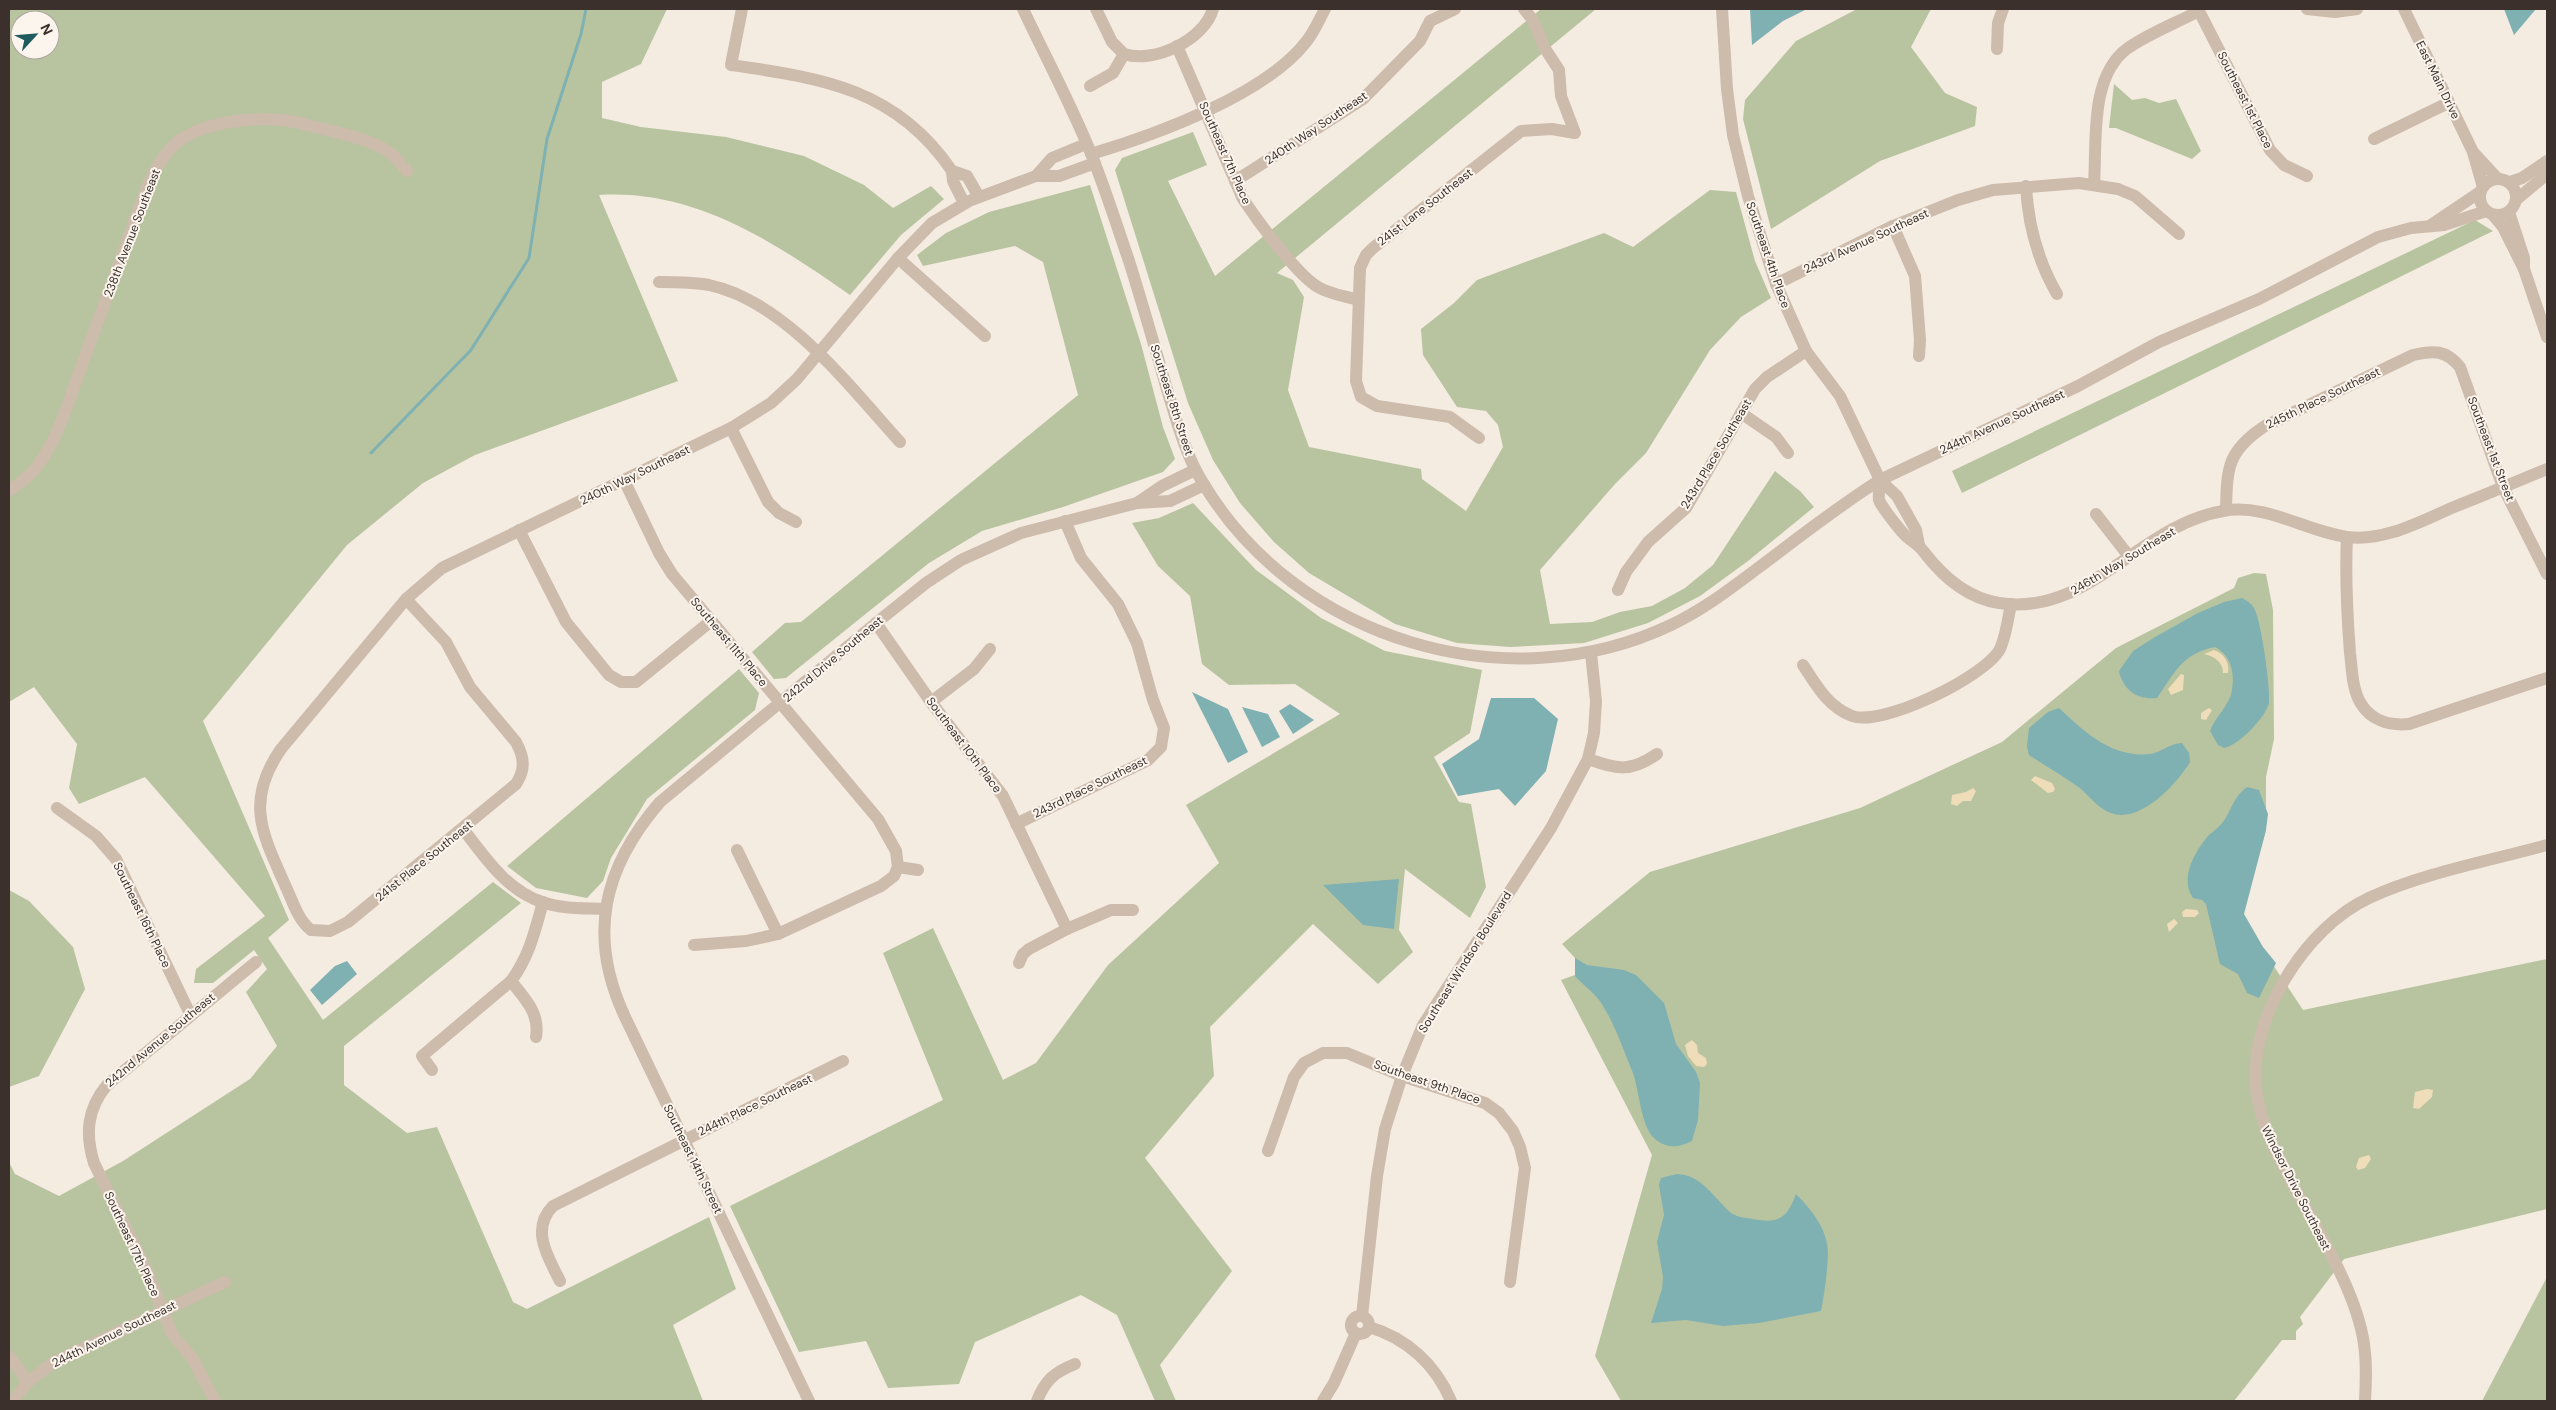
<svg xmlns="http://www.w3.org/2000/svg" width="2556" height="1410" font-family="'DM Sans',sans-serif">
<rect width="100%" height="100%" fill="#f4ebe1"/>
<!-- green -->
<g fill="#b8c4a0" fill-rule="evenodd">
<path d="M9,9H667L641,64L602,82V118L641,127L726,137L804,156L864,185L893,208L931,186L944,199L901,235L850,295C774,242 695,189 599,195L678,381L475,455L423,483L347,545L203,721L289,920L268,938L323,1020L493,882L521,903L344,1046V1085L407,1133L437,1127L513,1302L527,1309L709,1217L736,1289L673,1325L703,1401H9V1162L15,1174L59,1196L123,1161L250,1079L277,1046L246,992L267,969L254,950L213,983H194L196,969L265,916L145,777L79,804L69,788L77,744L34,687L9,702ZM20,20H50V50H20Z"/>
<path d="M1541,9H1596L1277,273L1293,280L1304,297L1288,390L1309,447L1421,469L1422,479L1466,511L1503,447L1498,425L1486,411L1457,407L1423,355L1421,329L1454,303L1477,280L1604,233L1633,247L1710,190L1736,192L1755,261L1771,298L1741,317L1710,350L1646,453L1615,484L1540,570L1550,624L1592,622L1620,612L1652,606L1685,588L1713,565L1775,471L1800,491L1814,507L1748,561L1700,596L1648,623L1584,643L1510,647L1457,643L1395,624L1309,573L1274,542L1240,503L1213,460L1188,403L1115,170L1122,158L1193,132L1207,165L1168,181L1215,276Z"/>
<path d="M1857,9H1931L1911,47L1945,93L1977,107L1975,126L1880,161L1771,229L1743,119L1745,100L1796,41Z"/>
<path d="M2114,84L2132,100L2145,98L2159,103L2176,99L2201,151L2192,159L2116,128H2109Z"/>
<path d="M1090,185L1141,344L1163,427L1175,459L1163,472L1063,507L982,531L929,563L786,678L774,679L752,652L785,623L801,622L1078,395L1043,262L1015,246L923,266L917,255L946,233L989,212Z"/>
<path d="M2475,220L2493,231L1962,493L1952,471Z"/>
<path d="M1193,503L1256,570L1321,618L1385,651L1482,670L1470,733L1434,757L1459,802L1471,804L1486,887L1470,918L1405,869L1399,930L1413,952L1378,984L1313,924L1210,1027L1214,1076L1145,1158L1232,1271L1160,1365L1176,1401H1155L1117,1315L1081,1295L975,1342L959,1384L888,1388L866,1341L799,1352L730,1206L943,1100L883,953L933,928L1003,1080L1036,1063L1108,965L1219,863L1186,805L1340,714L1295,684L1229,685L1202,664L1190,596L1158,566L1132,523L1159,518Z"/>
<path d="M2254,573L2266,574L2273,610L2274,739L2266,777V830L2242,918L2303,1010L2547,959V1209L2344,1259L2300,1317L2303,1324L2296,1331V1340H2282L2234,1401H1621L1595,1356L1652,1155L1561,980L1575,975V958L1562,944L1650,872L1860,808L2002,742L2116,648L2234,588L2238,578Z"/>
<path d="M739,669L759,693L755,710L647,799L611,858L603,881L587,898L536,888L507,866Z"/>
<path d="M9,890L29,901L73,947L85,989L39,1076L9,1087Z"/>
<path d="M2547,1277V1401H2482Z"/>
</g>
<!-- sand -->
<g fill="#efdcb8">
<path d="M2214,650C2224,653 2230,663 2228,673H2223C2223,662 2214,656 2204,654Z"/>
<path d="M2181,674L2184,675L2183,690L2171,695L2168,689Z"/>
<path d="M2209,708L2212,710L2206,720L2201,719V713Z"/>
<path d="M2035,776L2052,783L2055,789L2053,792L2048,793L2031,780Z"/>
<path d="M1973,788L1976,791L1971,801H1963L1957,806L1951,804L1952,795L1966,792Z"/>
<path d="M2186,909L2197,910L2199,913L2195,917H2183L2182,912Z"/>
<path d="M2174,919L2178,923L2169,932L2167,924Z"/>
<path d="M1692,1040L1697,1045L1698,1053L1706,1058L1707,1064L1704,1067L1696,1066L1688,1056L1685,1045Z"/>
<path d="M2427,1089L2433,1090L2432,1097L2419,1109L2413,1108L2415,1092Z"/>
<path d="M2369,1155L2371,1159L2365,1168L2358,1170L2356,1167L2359,1158Z"/>
</g>
<!-- water -->
<g fill="#7fb0b2">
<path d="M1750,9H1807L1783,21L1752,45Z"/>
<path d="M2504,9H2536L2514,35Z"/>
<path d="M2242,598C2247,601 2251,603 2254,608C2261,619 2271,690 2269,703C2266,717 2238,746 2224,748L2218,745L2210,731C2215,717 2230,705 2232,690C2235,673 2231,655 2215,647C2182,653 2174,674 2157,698C2137,700 2123,690 2119,671L2133,651L2155,637L2198,613L2224,602Z"/>
<path d="M1192,692L1228,709L1248,752L1228,763Z"/>
<path d="M1491,698H1534L1558,719L1546,771L1515,806L1499,789L1458,796L1442,764L1479,739Z"/>
<path d="M1290,704L1314,720L1293,734L1279,711Z"/>
<path d="M1242,707L1268,714L1280,737L1262,747Z"/>
<path d="M2059,708C2085,732 2111,758 2150,754C2162,752 2170,743 2182,743L2189,753L2190,762C2177,784 2140,824 2111,813C2099,809 2090,797 2081,789C2065,777 2047,767 2029,755L2027,746L2029,728L2048,712Z"/>
<path d="M2247,787L2259,790L2268,814L2266,830L2244,914L2263,947L2276,963L2259,998L2247,993L2238,974L2220,964L2206,904L2202,900L2193,898C2179,878 2195,851 2209,835C2214,831 2219,827 2223,822C2232,810 2233,797 2247,787Z"/>
<path d="M1399,879L1394,929L1363,925L1323,885Z"/>
<path d="M1575,958L1587,965L1624,970L1636,975L1664,1003L1676,1044L1696,1072L1700,1083L1698,1120L1692,1141C1679,1148 1666,1149 1654,1138C1641,1126 1639,1090 1633,1073C1623,1049 1614,1021 1599,1000C1592,991 1582,984 1575,976Z"/>
<path d="M347,961L357,974L322,1005L310,990L335,966Z"/>
<path d="M1677,1174C1702,1175 1713,1197 1731,1213C1737,1217 1746,1218 1753,1219C1779,1224 1787,1218 1796,1194C1809,1207 1824,1225 1827,1244C1830,1258 1824,1296 1821,1311L1759,1323L1723,1326L1686,1320L1651,1323L1662,1289L1663,1277L1657,1242L1664,1215L1659,1185L1661,1178Z"/>
</g>
<g fill="none" stroke-linecap="round" stroke-linejoin="round">
<!-- stream -->
<path stroke="#7fb0b2" stroke-width="3" d="M371,453L471,350L529,258L547,139L581,34L586,9"/>
<!-- minor -->
<g stroke="#cdbbac" stroke-width="12">
<path d="M742,9L731,65C821,78 896,88 952,171"/>
<path d="M1096,9L1112,42L1124,54"/>
<path d="M1722,9L1727,89L1733,135L1748,196L1776,284L1806,351L1840,396L1880,480L1897,496L1916,530L1919,545"/>
<path d="M2198,9L2270,150L2284,165L2307,176"/>
<path d="M2307,9L2335,12L2357,9"/>
<path d="M2404,9L2473,152"/>
<path d="M1177,46L1243,199C1257,220 1297,275 1318,287C1329,294 1345,296 1358,300"/>
<path d="M1997,49L1998,23L2003,9"/>
<path d="M1090,86L1113,73L1124,54C1154,64 1204,40 1213,9"/>
<path d="M2374,139L2448,103"/>
<path d="M1086,144L1052,158L1036,176H1059L1095,163"/>
<path d="M1091,154C1155,135 1265,95 1306,42C1314,32 1319,20 1325,9"/>
<path d="M1235,181L1363,99L1420,41L1430,21L1455,9"/>
<path d="M2094,184C2097,142 2089,76 2128,48C2150,33 2176,23 2199,11"/>
<path d="M2026,186C2028,225 2038,261 2057,294"/>
<path d="M2483,187L2473,152L2498,179"/>
<path d="M964,203L953,181L952,171L967,176L979,197"/>
<path d="M2493,215L2503,227L2524,269V258L2509,212"/>
<path d="M1893,226L1915,276L1920,340L1919,356"/>
<path d="M898,258L985,336"/>
<path d="M2524,269L2547,337"/>
<path d="M659,282C676,282 693,282 709,285C785,301 850,387 900,442"/>
<path d="M1776,284L1893,226L1958,200L1993,190L2079,183L2118,189L2135,196L2179,234"/>
<path d="M1741,413L1776,437L1788,453"/>
<path d="M731,428L768,502L779,513L796,522"/>
<path d="M1479,438L1450,417L1377,406L1361,397L1356,381L1360,268L1366,255L1373,248L1521,131L1552,129L1575,133L1561,96L1559,70L1544,47L1533,20L1524,9"/>
<path d="M624,480L659,553L672,574L878,819L896,851L898,867"/>
<path d="M1880,480C1880,486 1878,494 1879,500C1881,506 1901,532 1907,537C1913,542 1919,545 1924,552C1943,577 1967,598 1999,603C2089,617 2139,525 2223,511C2266,503 2305,531 2347,537C2384,542 2421,521 2454,507C2485,495 2516,482 2547,469"/>
<path d="M9,491C20,483 31,475 39,464C58,437 68,404 79,373C96,326 114,279 131,231C141,203 150,172 170,149C196,120 267,113 303,124C325,130 371,138 389,152C396,157 401,164 407,171"/>
<path d="M1137,503L1162,486L1195,470"/>
<path d="M2226,510C2227,468 2227,451 2265,426L2413,355C2434,350 2446,350 2460,367L2503,487L2547,574"/>
<path d="M2096,514L2128,555"/>
<path d="M519,530L566,622L609,675L621,682H636L711,621"/>
<path d="M2347,537C2345,576 2347,613 2350,653C2352,668 2352,688 2360,702C2370,720 2389,726 2409,724L2547,678"/>
<path d="M1618,590L1626,572L1648,542L1686,508L1755,389L1767,377L1806,351"/>
<path d="M406,599L446,642L470,687L516,742C524,757 526,769 516,784L348,922L330,931L311,930C298,920 293,902 286,887C263,835 244,802 281,749L406,599L442,568L731,428L771,403L797,379L898,258L932,223L969,201L1036,176"/>
<path d="M876,623L931,702L1003,796L1067,929"/>
<path d="M1803,665C1816,685 1828,707 1852,716C1882,727 1985,677 2000,649C2006,636 2008,619 2011,604"/>
<path d="M931,702L974,669L990,649"/>
<path d="M1588,759C1618,769 1630,773 1657,754"/>
<path d="M57,808L96,836L116,859L190,1014"/>
<path d="M1016,824L1148,760L1161,747L1164,728L1153,700L1137,643L1118,604L1081,558L1065,521"/>
<path d="M463,829C485,857 506,890 542,902C561,909 584,908 604,909"/>
<path d="M737,850L778,934"/>
<path d="M694,945L746,941L778,934L881,886L894,876L898,867L918,870"/>
<path d="M1019,963L1023,954L1029,949L1067,929L1111,910H1133"/>
<path d="M511,981C525,999 540,1013 536,1037"/>
<path d="M432,1070L422,1056L511,981C529,957 535,931 543,902"/>
<path d="M1268,1151L1294,1077L1304,1063L1323,1053H1347L1402,1076L1485,1103L1499,1113L1513,1131L1520,1147L1525,1168L1510,1282"/>
<path d="M560,1281C548,1257 530,1229 553,1206L843,1061"/>
<path d="M1369,1327C1407,1338 1436,1365 1451,1401"/>
<path d="M9,1356L28,1382"/>
<path d="M13,1401L28,1382L54,1362L225,1282"/>
<path d="M215,1401L193,1359L172,1334L147,1271L94,1163C85,1134 87,1109 107,1085L256,962"/>
<path d="M809,1401L625,1017C587,936 603,868 660,802L876,623L926,583L961,560L1021,533L1137,503L1170,501L1204,485"/>
<path d="M1037,1401C1045,1380 1055,1372 1075,1364"/>
<path d="M2365,1401C2366,1382 2367,1364 2364,1344C2355,1281 2302,1208 2274,1148C2265,1128 2258,1109 2256,1087C2249,1017 2306,927 2369,898C2423,873 2489,861 2547,845"/>
</g>
<!-- tertiary -->
<g stroke="#cdbbac" stroke-width="12">
<path d="M1023,9C1046,58 1072,106 1092,156C1106,191 1117,226 1129,261C1142,302 1154,344 1166,386C1176,419 1185,454 1203,483C1297,640 1507,703 1671,625C1703,610 1730,589 1758,568C1798,538 1837,507 1880,480L2078,386L2159,342L2259,299L2378,237L2411,228L2444,225L2486,211"/>
<circle cx="2498" cy="197" r="18"/>
<path d="M2510,182L2522,178L2547,161"/>
<path d="M2516,200L2547,174"/>
<path d="M2431,225L2480,192"/>
<path d="M1362,1316L1377,1176L1385,1129L1402,1076L1423,1025L1551,828L1588,759L1594,733L1596,701L1591,653"/>
<circle cx="1360" cy="1325" r="9"/>
<path d="M1323,1401L1334,1383L1356,1333"/>
</g>
</g>
<g text-anchor="middle" dominant-baseline="central" stroke-width="4" stroke-linejoin="round" paint-order="stroke">
<!-- street labels -->
<g font-size="12" fill="#3b302b" stroke="#fbf5ee">
<text transform="translate(2438 80) rotate(64)">East Main Drive</text>
<text transform="translate(2245 100) rotate(63)">Southeast 1st Place</text>
<text transform="translate(1316 128) rotate(-34)">240th Way Southeast</text>
<text transform="translate(1225 153) rotate(66)">Southeast 7th Place</text>
<text transform="translate(1425 207) rotate(-38)">241st Lane Southeast</text>
<text transform="translate(132 233) rotate(-69)">238th Avenue Southeast</text>
<text transform="translate(1866 241) rotate(-25)">243rd Avenue Southeast</text>
<text transform="translate(1768 255) rotate(71)">Southeast 4th Place</text>
<text transform="translate(2323 398) rotate(-26)">245th Place Southeast</text>
<text transform="translate(1172 400) rotate(72)">Southeast 8th Street</text>
<text transform="translate(2002 422) rotate(-25)">244th Avenue Southeast</text>
<text transform="translate(2491 449) rotate(69)">Southeast 1st Street</text>
<text transform="translate(1716 454) rotate(-59)">243rd Place Southeast</text>
<text transform="translate(635 475) rotate(-26)">240th Way Southeast</text>
<text transform="translate(2123 561) rotate(-31)">246th Way Southeast</text>
<text transform="translate(729 642) rotate(50)">Southeast 11th Place</text>
<text transform="translate(833 659) rotate(-40)">242nd Drive Southeast</text>
<text transform="translate(964 745) rotate(53)">Southeast 10th Place</text>
<text transform="translate(1090 787) rotate(-26)">243rd Place Southeast</text>
<text transform="translate(424 861) rotate(-39)">241st Place Southeast</text>
<text transform="translate(142 915) rotate(64)">Southeast 16th Place</text>
<text transform="translate(1465 962) rotate(-58)">Southeast Windsor Boulevard</text>
<text transform="translate(160 1040) rotate(-40)">242nd Avenue Southeast</text>
<text transform="translate(1427 1082) rotate(19)">Southeast 9th Place</text>
<text transform="translate(755 1105) rotate(-26)">244th Place Southeast</text>
<text transform="translate(693 1159) rotate(64)">Southeast 14th Street</text>
<text transform="translate(2296 1188) rotate(63)">Windsor Drive Southeast</text>
<text transform="translate(132 1244) rotate(65)">Southeast 17th Place</text>
<text transform="translate(114 1334) rotate(-26)">244th Avenue Southeast</text>
</g>
</g>
<!-- border -->
<rect width="2556" height="1410" fill="none" stroke="#3b302b" stroke-width="20"/>
<!-- north arrow -->
<g transform="translate(35 35) rotate(64)"><circle r="24" fill="#fbf5ee" stroke="#aea6a0"/>
<path d="M0-4L9 19L0 12L-9 19Z" fill="#1f5a5e"/>
<text y="-8" font-size="14" font-weight="bold" text-anchor="middle" fill="#3b302b">N</text>
</g>
</svg>
